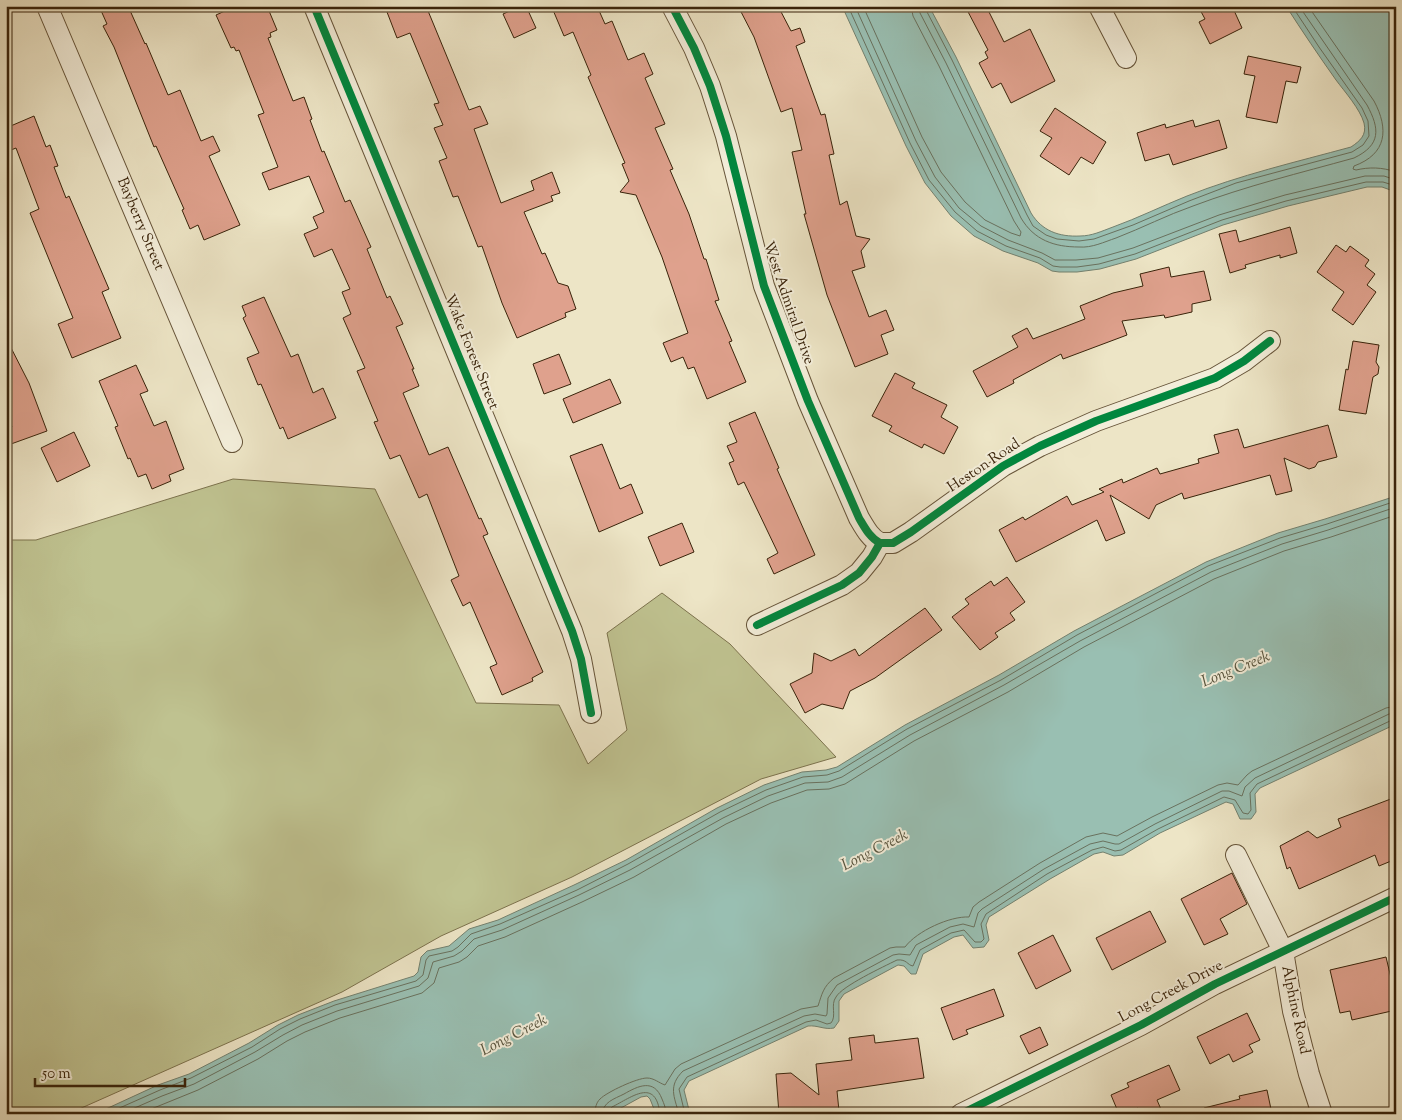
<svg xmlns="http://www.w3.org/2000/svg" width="1402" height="1120" font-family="'Sorts Mill Goudy',serif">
<rect width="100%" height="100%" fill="#ede5c6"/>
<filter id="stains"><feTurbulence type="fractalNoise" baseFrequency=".004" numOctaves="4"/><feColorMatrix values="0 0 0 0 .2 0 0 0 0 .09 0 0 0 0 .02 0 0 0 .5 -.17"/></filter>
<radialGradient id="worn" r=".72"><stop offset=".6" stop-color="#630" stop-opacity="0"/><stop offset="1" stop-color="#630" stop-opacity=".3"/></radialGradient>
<!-- green -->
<path fill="#bfc290" stroke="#7c724d" d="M233,479L375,489L476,703L559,705L588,764L627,730L607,633L662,593L730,644L836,757L761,779L572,877L441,936L342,992L68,1114H6V540H36Z"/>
<!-- water -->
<g fill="#99bfb2" stroke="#73816f">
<path d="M842,6H929L956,57L1031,213C1042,231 1059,237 1080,236C1092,236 1102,231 1113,227C1138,218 1162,206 1187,196C1240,175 1296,162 1351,147C1360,141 1367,135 1364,123C1360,109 1345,92 1336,80C1319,56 1302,31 1286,6H1388L1396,23V192L1382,187H1367L1288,206L1223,225L1136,259L1100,269L1077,272H1059L1052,271L1038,263L1003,251L974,236L951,216L925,183L906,146Z"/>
<path d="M1396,496V724L1260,788L1255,794L1256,812L1251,819H1240L1233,804L1226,802L1160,833L1123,855L1114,856L1103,852L1094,854L1050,879L989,917L986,925L989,940L984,947L973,948L963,935L954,937L923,954L916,974H911L904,966L898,965L844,994L839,1001V1021L834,1028C824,1030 818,1025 808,1026L689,1081L684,1090L690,1114H656L650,1099L647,1096L641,1097L610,1114H95L158,1085L189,1074L249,1043L278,1025L298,1015L334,1001L414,976L418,972L421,957L427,951L449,946L469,929L498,920L574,885L626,860L717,808L764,785L802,772L826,770L837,767L905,725L999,675L1074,631L1206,562L1278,533L1325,519Z"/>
</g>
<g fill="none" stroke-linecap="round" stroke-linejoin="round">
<!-- shore -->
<g stroke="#69715e" stroke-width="1">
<path d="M848,6L910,143L929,180L955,212L977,231L1006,246L1040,258L1053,266L1060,267H1077L1099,264L1135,254L1222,220L1286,201L1366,182H1383L1396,186"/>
<path d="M855,6L916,141L935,177L959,208L981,226L1008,240L1042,253L1055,260H1076L1098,258L1133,248L1219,215L1285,195L1365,176H1384L1396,180"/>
<path d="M863,6L922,137L941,172L965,202L985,220L1011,233L1020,236L1021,232L1014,221L939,66L913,16L911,6"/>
<path d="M919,6L920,13L946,63L1021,218C1034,240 1054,247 1079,247C1092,248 1104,242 1116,238C1142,228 1167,215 1193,206C1246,186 1300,173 1354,158C1381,145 1380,129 1367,105L1299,6"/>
<path d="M925,6L926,10L952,60L1027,215L1033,226L1046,235L1057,239L1079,241L1094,239L1133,225L1189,201L1236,183L1352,152L1363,145L1369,136L1368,121L1362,108L1319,47L1292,6"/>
<path d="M1308,6L1374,101C1389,129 1387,154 1354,166L1353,169L1356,170C1369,167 1382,167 1396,172"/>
<path d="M106,1114L160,1090L191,1078L252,1047L280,1029L300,1019L335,1005L416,981L423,975L426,960L429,956L452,951L458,947L471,934L500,924L577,890L628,864L720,812L766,790L803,777L827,775L839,771L907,729L1001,680L1077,635L1208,566L1280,538L1327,524L1396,501"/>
<path d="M121,1114L162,1096L194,1084L255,1052L283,1035L302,1025L337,1011L419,986L428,978L433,962L454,956L462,951L474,939L502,930L579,895L630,870L723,818L768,796L805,783L828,782L842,777L910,735L1004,685L1080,641L1211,572L1282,544L1328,530L1396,507"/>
<path d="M139,1114L198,1090L258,1059L287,1041L305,1032L340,1018L422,993L434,983L439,968L459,962L467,957L478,946L505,937L582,902L634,877L726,824L771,803L807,790L829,789L845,784L914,741L1008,692L1084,647L1214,579L1284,551L1331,537L1396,515"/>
<path d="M595,1114C595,1108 596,1103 600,1099C607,1092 637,1078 647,1078C654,1078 659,1083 665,1085L675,1069L681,1064L801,1009L818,1006C822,994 823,987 834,978L890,948L896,947H905C917,931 950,916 969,917L973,907L979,902L1040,863L1086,837L1103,833L1117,836L1152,817L1218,785L1227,783L1238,785L1247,775L1252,771L1386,708L1396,706"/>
<path d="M602,1114C603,1102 614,1099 624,1094C638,1086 654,1078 662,1099C664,1104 666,1108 666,1114"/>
<path d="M609,1114V1110L612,1107C632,1097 656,1077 660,1114"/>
<path d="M679,1114C674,1096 668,1086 683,1071L804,1016L815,1014L826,1016L827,1014L828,998L837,985L893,955L899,954L910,955L916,945L950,927L963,924L974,927L978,913L982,909L1044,869L1090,844L1103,841L1115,844H1119L1155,824L1222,791H1229L1242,796L1245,787L1255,778L1389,714L1396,713"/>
<path d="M685,1114L679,1089L687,1077L806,1022L816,1020L827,1024L831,1023C837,1016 830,1005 836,997C842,986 883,967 897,960C907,959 907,965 913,966L920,950L951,933L964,930L975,942H981L984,939L981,924L986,914L1047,874L1092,850L1103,847L1115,851L1121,850L1158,829L1224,797L1235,800L1243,813L1248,814L1251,810L1250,793L1257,784L1392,720H1396"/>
</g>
</g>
<!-- building -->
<g fill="#dfa18d" stroke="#39230a">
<path d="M99,6H128L145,44L146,43L168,95L180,90L201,141L213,136L220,151L209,156L240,225L204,240L198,225L190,229L182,210L184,209L156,146L154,147L114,47L103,26L107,24Z"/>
<path d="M236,6H267L277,30L270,33L271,37L268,38L293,101L304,97L312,119L310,120L322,152L324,151L345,202L350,200L371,247L367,249L387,298L390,296L403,324L396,327L414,369H412L419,386L403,393L429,455L448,447L479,519L481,518L488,534L483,536L543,672L532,678L533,681L502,695L490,667L497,664L470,602L463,606L451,580L459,576L427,494L419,498L400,455L390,459L374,422L378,421L357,371L365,368L343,318L351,314L342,292L350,289L332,249L314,257L304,234L318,228L313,217L324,212L309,176L269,190L262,173L278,167L258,115L264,113L239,50L236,51L234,47L231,48L216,15Z"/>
<path d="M402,6H426L469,110L480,106L488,124L474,129L501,203L534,190L531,181L552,172L560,193L551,196L553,201L524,212L542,254L545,253L558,283L568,286L576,309L565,313L566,317L517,338L502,303L482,246L478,247L458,196L453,197L439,161L447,158L434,128L443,125L434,104L439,103L410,33L397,38L387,12Z"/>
<path d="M521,6H526L536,28L514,38L503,14Z"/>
<path d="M561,6H597L605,24L612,21L628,60L644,53L653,74L645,78L665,124L655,128L673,169L670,170L689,214L704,259H706L719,300L715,301L732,341L729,342L746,382L707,399L694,367L688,369L683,357L671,362L663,343L688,333L662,257L636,195L620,192L629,181L622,164L625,163L588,77L591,75L573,32L564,36L553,10Z"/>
<path d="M738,6H778L791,31L800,28L805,42L796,46L821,115L825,114L834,154L829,155L840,205L847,201L856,236L870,239L861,251L865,267L852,271L869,317L886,310L894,330L881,335L888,354L855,367L827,295L804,214H806L792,152L802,150L792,108L781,112L754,37Z"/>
<path d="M965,6H986L1004,42L1030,29L1055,81L1011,103L1001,83L992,88L979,63L988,58L985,52L988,50Z"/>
<path d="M1198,6H1232L1242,28L1210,44L1199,22L1205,19Z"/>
<path d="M1248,56L1301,67L1297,83L1286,81L1277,123L1246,117L1255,76L1244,74Z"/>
<path d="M1055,108L1106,142L1093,164L1081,157L1069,175L1040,156L1052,138L1040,131Z"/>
<path d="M34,116L46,147L50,145L58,166L54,167L66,198L69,196L109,289L102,292L121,338L72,358L58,324L73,318L30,213L39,209L16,148L6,152V128Z"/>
<path d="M1193,120L1195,127L1219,120L1227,148L1173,165L1169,154L1145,161L1137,133L1165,124L1166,128Z"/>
<path d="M1290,227L1297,253L1280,258V255L1245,265L1246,268L1230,273L1219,234L1236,230L1239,242Z"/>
<path d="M1336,245L1346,252L1350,246L1369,260L1365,266L1375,274L1367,285L1376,292L1353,325L1332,310L1344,292L1317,272Z"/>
<path d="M1169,267L1171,277L1204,271L1211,300L1192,304V312L1165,318L1164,315L1122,321L1127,335L1063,359L1061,354L1013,380L1014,383L987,397L973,371L1018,347L1012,336L1027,328L1033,339L1085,319L1080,306L1113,293L1143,286L1140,274Z"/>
<path d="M264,297L291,357L298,354L313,393L323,388L336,418L288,439L283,427L280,429L261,384L258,385L247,358L259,353L243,318L246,316L242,306Z"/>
<path d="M6,338L29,383L47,431L11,444L6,432V429L12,427L6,412Z"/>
<path d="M1353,341L1379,345L1376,362L1379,367L1378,374L1373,377L1366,414L1339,410L1346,369L1348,370Z"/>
<path d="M559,354L571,384L544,394L533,364Z"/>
<path d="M136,365L148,391L140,394L154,426L166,421L184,469L169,475L171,481L152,489L146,474L138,477L130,458L128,459L115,427L118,426L99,381Z"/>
<path d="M895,373L915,383L912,388L947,405L941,417L958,427L944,454L924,444L922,448L889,431L892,426L872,416Z"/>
<path d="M610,379L621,403L573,423L563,399Z"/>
<path d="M755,412L779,468L777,469L815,555L774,574L767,559L778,553L744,482L738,485L729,463L734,461L727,446L737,442L729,423Z"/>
<path d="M1328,425L1337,457L1318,462L1315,467L1309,469L1284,458L1292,491L1276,495L1270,475L1184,499L1182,493L1156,505L1149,519L1110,495L1125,533L1106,541L1097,520L1016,562L999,530L1023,517L1025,520L1067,496L1072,505L1104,492L1099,489L1122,479L1123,483L1157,468L1160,474L1199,463L1198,459L1219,453L1214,435L1238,429L1244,448Z"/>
<path d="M74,432L90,466L57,482L41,448Z"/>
<path d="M602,444L620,489L631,484L643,513L599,532L570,456Z"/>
<path d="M682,523L694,552L660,566L648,537Z"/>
<path d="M1007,577L1025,602L1010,613L1015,620L995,633L998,637L980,650L952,617L969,604L965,599L991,581L994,586Z"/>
<path d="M925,608L942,630L875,678L850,691L843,709L822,704L805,713L790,684L812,673L814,653L831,661L855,649L859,656Z"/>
<path d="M1396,797V859L1379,866L1375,855L1299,889L1290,867L1287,869L1280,846L1308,831L1317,838L1341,827L1338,819Z"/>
<path d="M1232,873L1247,904L1220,919L1228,934L1204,945L1181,899Z"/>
<path d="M1150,911L1166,942L1112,970L1096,938Z"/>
<path d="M1053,935L1071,971L1036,989L1018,953Z"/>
<path d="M1386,957L1396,999V1010L1352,1020L1350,1011L1340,1013L1330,970Z"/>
<path d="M994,989L1004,1016L966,1030L968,1034L953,1040L941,1008Z"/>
<path d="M1247,1013L1260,1040L1249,1045L1253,1052L1233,1062L1229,1054L1210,1064L1197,1037Z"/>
<path d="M1040,1027L1048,1045L1029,1054L1020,1036Z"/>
<path d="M874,1035L875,1043L918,1038L924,1078L837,1091L839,1111L843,1114H779L776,1074L791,1073L819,1095L816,1064L852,1060L849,1038Z"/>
<path d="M1169,1065L1180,1090L1157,1100L1163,1114H1141L1138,1108L1124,1114H1119L1111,1095L1129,1087L1127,1083Z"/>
<path d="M1267,1090L1272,1114H1205L1204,1108L1240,1099L1239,1096Z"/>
</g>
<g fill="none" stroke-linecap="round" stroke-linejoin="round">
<!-- minor casing -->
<g stroke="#665439" stroke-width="22">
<g id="minor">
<path d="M47,6L232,442"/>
<path d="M314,6L572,631L581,659L591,713"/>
<path d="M672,6L694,48L710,86L726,136L764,286L808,401L859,518C865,528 870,538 880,543"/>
<path d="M1099,6L1126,58"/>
<path d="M757,625L842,585L859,573L872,557L880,543H893L911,532L1003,466L1040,446L1096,421L1215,378L1244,361L1270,341"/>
<path d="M1236,855L1283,951L1293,1011L1309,1074L1322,1114"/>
<path d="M961,1114L1141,1025L1215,984L1396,897"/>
</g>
</g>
<!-- minor -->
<use href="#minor" stroke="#f3eeda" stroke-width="20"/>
<!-- cycleway casing -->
<g stroke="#f3eeda" stroke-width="11">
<g id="cycleway">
<path d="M314,6L572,631L581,659L591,713"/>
<path d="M672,6L694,48L710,86L726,136L764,286L808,401L859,518C865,528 870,538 880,543"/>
<path d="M757,625L842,585L859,573L872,557L880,543H893L911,532L1003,466L1040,446L1096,421L1215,378L1244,361L1270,341"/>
<path d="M961,1114L1141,1025L1215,984L1396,897"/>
</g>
</g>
<!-- cycleway -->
<use href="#cycleway" stroke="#00873e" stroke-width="8"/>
</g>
<g text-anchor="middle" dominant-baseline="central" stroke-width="4" stroke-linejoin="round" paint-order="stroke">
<!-- street labels -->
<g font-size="15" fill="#39230a" stroke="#f3eeda">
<text transform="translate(140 224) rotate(67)">Bayberry Street</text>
<text transform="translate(788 303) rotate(71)">West Admiral Drive</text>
<text transform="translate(471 352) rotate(68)">Wake Forest Street</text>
<text transform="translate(984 466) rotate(-34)">Heston Road</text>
<text transform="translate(1171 992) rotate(-28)">Long Creek Drive</text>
<text transform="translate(1295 1010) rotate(78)">Alphine Road</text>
</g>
<!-- water labels -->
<g font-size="16" font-style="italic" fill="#56523c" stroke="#f3eeda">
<text transform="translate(1236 670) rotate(-22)">Long Creek</text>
<text transform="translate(875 851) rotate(-27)">Long Creek</text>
<text transform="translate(514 1036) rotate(-27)">Long Creek</text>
</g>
</g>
<!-- margin -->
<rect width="1402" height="1120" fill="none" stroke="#ede5c6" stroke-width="25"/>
<rect x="8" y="8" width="1387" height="1105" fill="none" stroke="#39230a" stroke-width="2.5"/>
<rect x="12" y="12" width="1377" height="1095" fill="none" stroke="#39230a"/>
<!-- scale -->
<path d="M35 1078v8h150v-8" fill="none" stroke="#39230a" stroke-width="2.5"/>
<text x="42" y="1078" font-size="15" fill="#39230a" stroke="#f3eeda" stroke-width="4" paint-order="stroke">50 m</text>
<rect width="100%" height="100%" filter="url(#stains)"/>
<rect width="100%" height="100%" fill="url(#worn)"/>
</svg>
